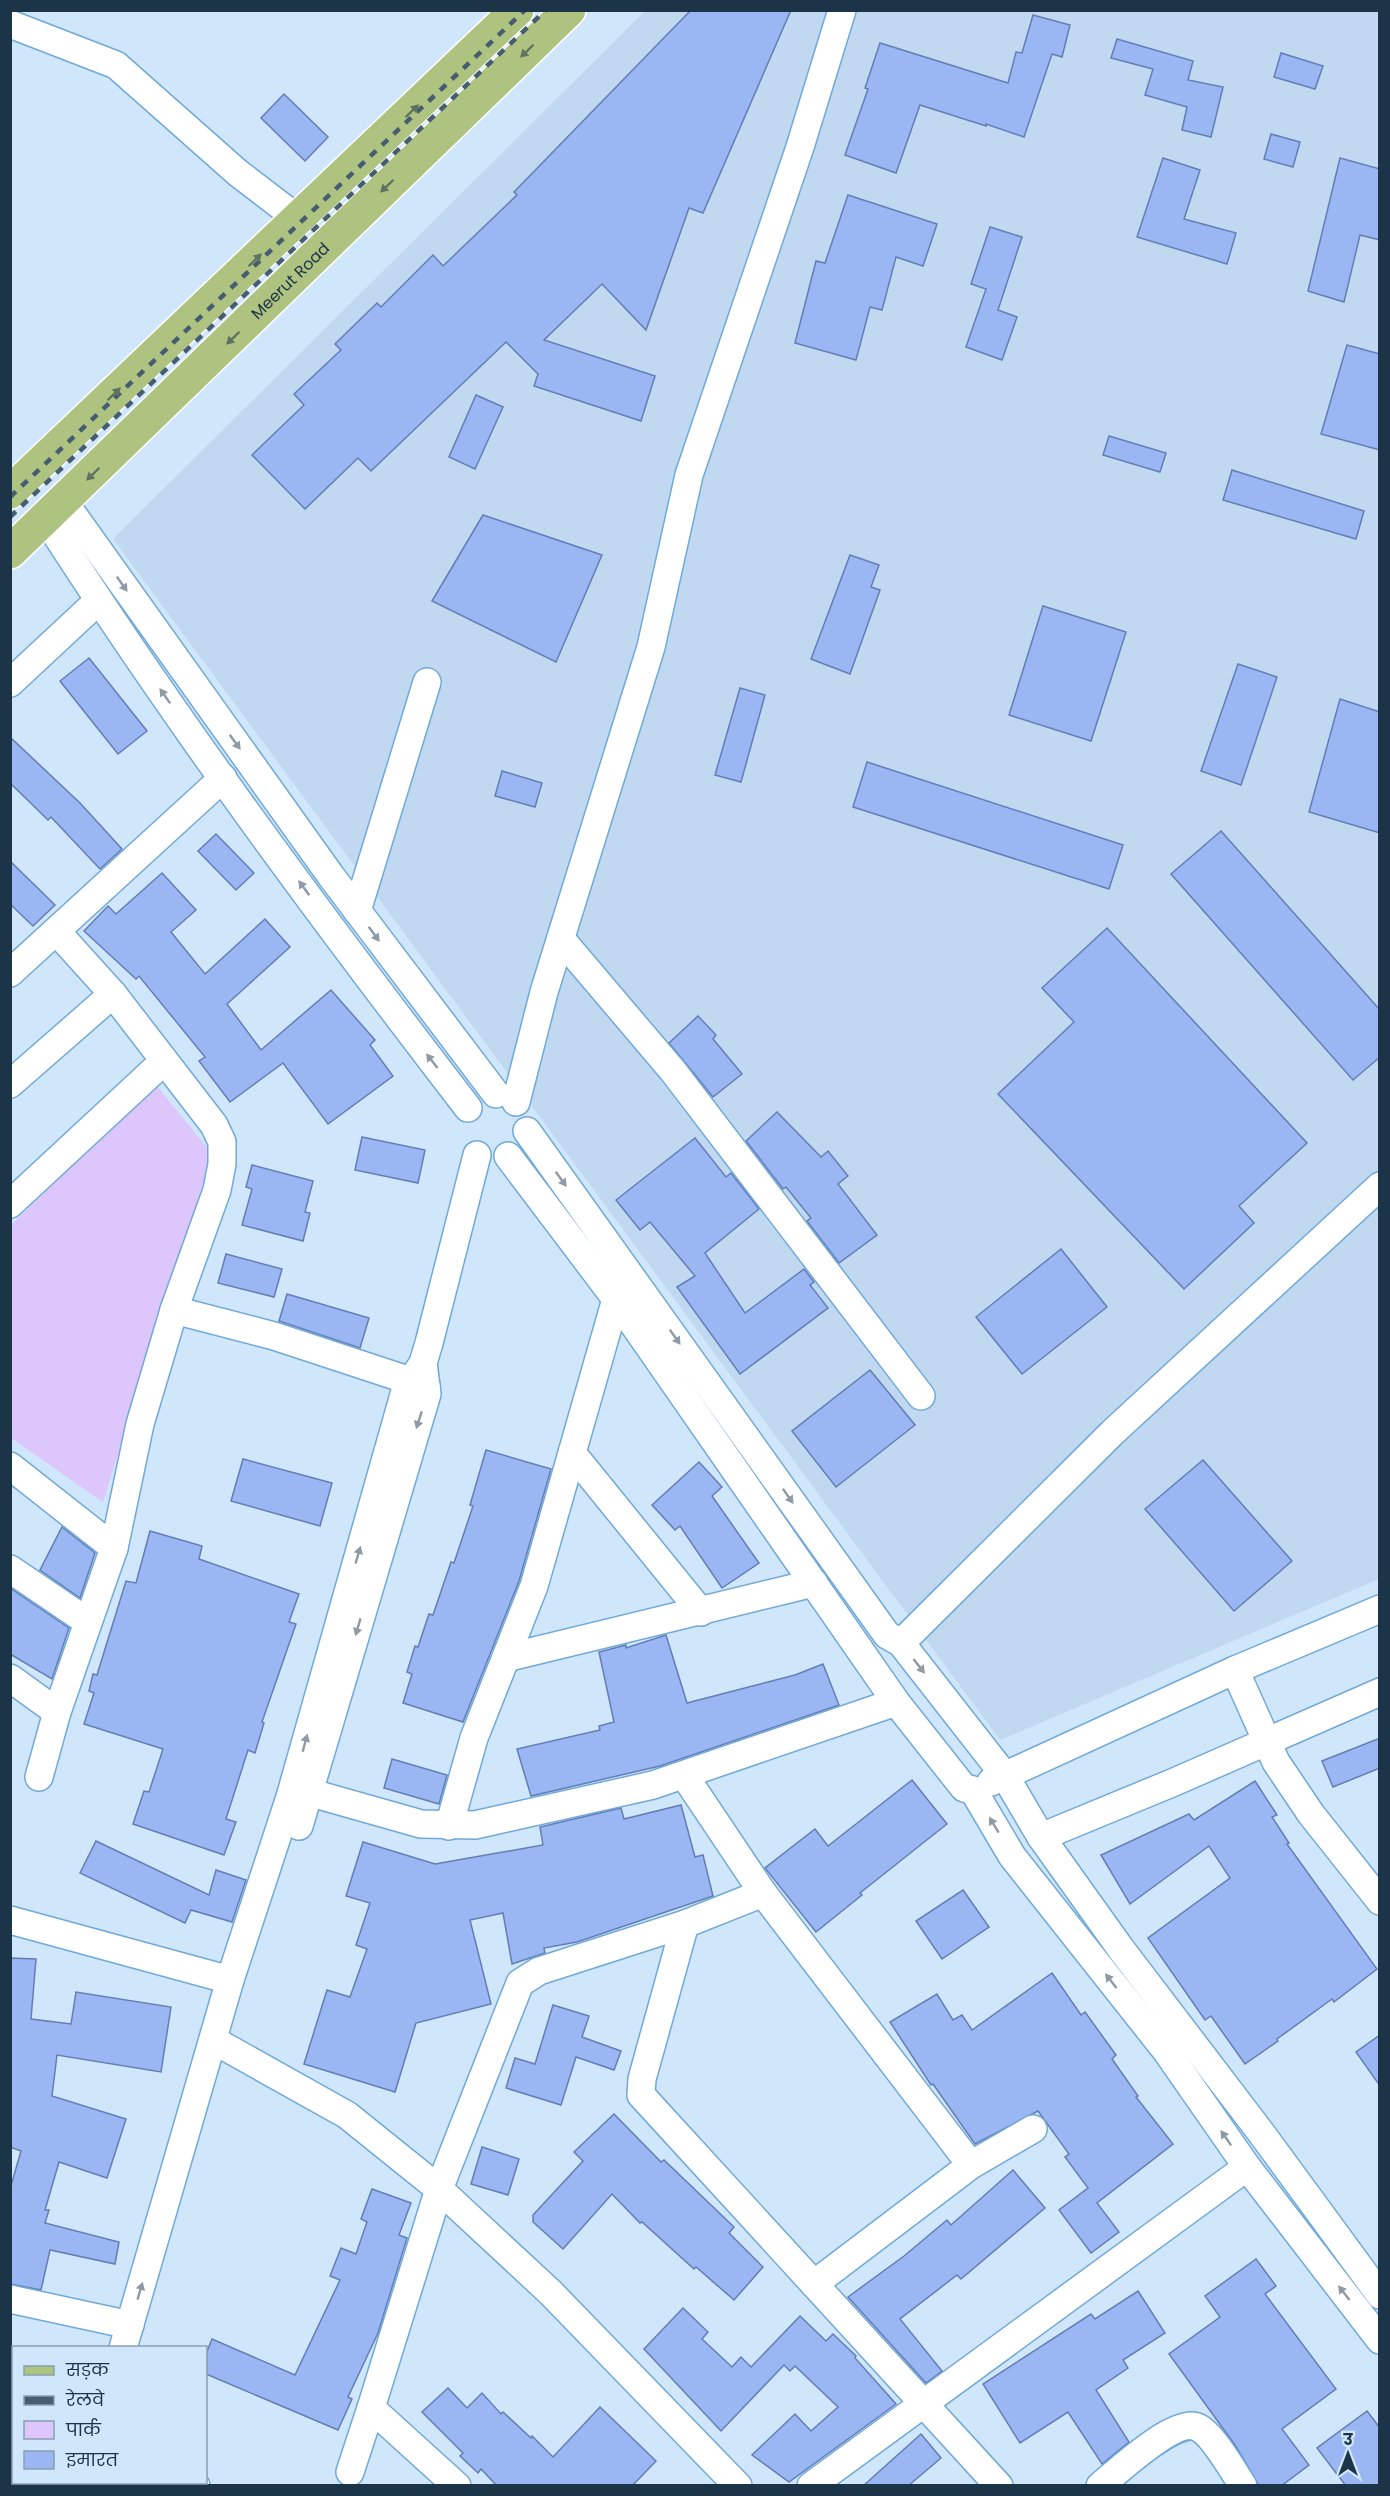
<svg xmlns="http://www.w3.org/2000/svg" width="1390" height="2496" font-family="Poppins,'Noto Sans Devanagari',sans-serif">
<rect width="100%" height="100%" fill="#d0e7fb"/>
<!-- built -->
<path fill="#c0d9f0" d="M645,11H1379V1579L1000,1740L113,539Z"/>
<!-- green -->
<path fill="#ddc6fb" d="M156,1085L212,1154L103,1502L11,1438V1225Z"/>
<!-- building -->
<g fill="#9ab6f3" stroke="#637db6" stroke-width="1.5">
<path d="M691,10H791L703,213L689,208L646,330L602,284L544,340L655,376L641,421L534,386L538,374L506,342L371,471L358,458L305,509L252,455L304,405L294,394L341,350L335,344L377,303L381,307L433,255L443,266L517,195L514,192Z"/>
<path d="M1033,15L1070,25L1062,57L1052,54L1024,137L986,124V126L920,105L896,173L845,155L868,89L865,88L880,43L1008,83L1016,52L1022,53Z"/>
<path d="M1117,39L1193,61L1188,80L1223,87L1211,137L1182,130L1187,107L1145,95L1153,69L1111,58Z"/>
<path d="M1281,53L1323,66L1315,89L1274,77Z"/>
<path d="M284,94L328,137L305,161L261,118Z"/>
<path d="M1271,134L1300,142L1293,167L1264,159Z"/>
<path d="M1163,158L1200,170L1184,219L1236,233L1227,264L1137,237Z"/>
<path d="M1340,158L1380,169V240L1360,235L1344,302L1308,291Z"/>
<path d="M848,195L937,224L923,266L896,257L882,310L870,307L856,360L795,343L816,261L825,263Z"/>
<path d="M990,227L1022,237L998,310L1017,317L1002,360L966,347L986,289L971,284Z"/>
<path d="M1347,345L1380,354V450L1321,434Z"/>
<path d="M476,395L503,407L475,469L449,457Z"/>
<path d="M1109,436L1166,453L1160,472L1103,455Z"/>
<path d="M1232,470L1364,511L1356,539L1223,500Z"/>
<path d="M483,515L602,555L556,662L432,601Z"/>
<path d="M850,555L879,565L871,587L880,590L850,674L811,659Z"/>
<path d="M1043,606L1126,632L1091,741L1009,715Z"/>
<path d="M89,658L147,731L118,754L60,681Z"/>
<path d="M1238,664L1277,677L1241,785L1201,771Z"/>
<path d="M740,688L765,695L741,782L715,775Z"/>
<path d="M1340,699L1380,712V833L1309,812Z"/>
<path d="M10,737L80,803L122,849L100,869L51,817L48,820L10,783Z"/>
<path d="M867,762L1123,845L1109,889L853,807Z"/>
<path d="M502,771L542,783L535,807L495,796Z"/>
<path d="M1221,831L1380,1010V1057L1353,1080L1171,874Z"/>
<path d="M216,834L254,873L236,890L198,851Z"/>
<path d="M10,861L55,905L33,926L10,904Z"/>
<path d="M162,873L196,910L171,932L205,974L265,919L290,947L227,1004L261,1050L331,990L375,1040L370,1045L393,1076L328,1124L283,1063L230,1102L199,1061L205,1057L139,976L136,979L84,931L108,906L116,914Z"/>
<path d="M1107,928L1307,1143L1239,1206L1254,1223L1184,1289L998,1094L1074,1022L1042,988Z"/>
<path d="M698,1016L716,1035L713,1039L742,1074L713,1097L669,1043Z"/>
<path d="M777,1112L821,1157L828,1151L848,1176L838,1184L877,1235L839,1263L807,1221L811,1218L786,1187L783,1189L746,1141Z"/>
<path d="M362,1137L425,1150L418,1183L355,1170Z"/>
<path d="M695,1138L726,1177L731,1173L759,1209L705,1253L745,1313L804,1269L814,1282L810,1285L828,1308L740,1374L677,1287L695,1276L650,1222L640,1230L616,1200Z"/>
<path d="M252,1165L313,1181L305,1212L310,1213L303,1241L242,1225L252,1189L246,1187Z"/>
<path d="M1061,1249L1107,1307L1022,1374L976,1317Z"/>
<path d="M226,1254L282,1269L274,1297L218,1283Z"/>
<path d="M287,1294L369,1318L360,1348L279,1321Z"/>
<path d="M870,1370L915,1425L836,1487L792,1431Z"/>
<path d="M486,1450L551,1469L519,1581L463,1722L403,1703L412,1674L407,1672L415,1646L418,1647L429,1614L433,1615L451,1562L454,1563L473,1506L470,1505Z"/>
<path d="M243,1459L332,1483L320,1526L231,1501Z"/>
<path d="M1203,1460L1292,1561L1234,1611L1145,1509Z"/>
<path d="M699,1462L722,1487L712,1496L759,1563L722,1588L680,1526L675,1530L652,1505Z"/>
<path d="M62,1527L95,1553L80,1598L40,1570Z"/>
<path d="M150,1531L202,1546L199,1559L299,1594L289,1622L296,1624L262,1722L264,1723L255,1753L248,1750L226,1819L236,1822L224,1855L133,1824L144,1791L149,1792L163,1749L84,1724L94,1693L89,1691L93,1674L97,1675L126,1581L136,1583Z"/>
<path d="M10,1588L69,1628L52,1679L10,1654Z"/>
<path d="M666,1635L687,1703L795,1675L823,1664L839,1705L660,1766L531,1796L517,1749L600,1730L599,1726L614,1722L599,1652L626,1645V1648Z"/>
<path d="M1380,1738V1768L1333,1787L1322,1761Z"/>
<path d="M392,1759L447,1775L439,1804L384,1788Z"/>
<path d="M912,1780L947,1824L860,1893L862,1895L816,1932L765,1868L815,1829L828,1846Z"/>
<path d="M1255,1781L1277,1815L1272,1817L1289,1843L1287,1844L1377,1969L1334,2002L1332,1999L1277,2039L1278,2041L1245,2064L1211,2016L1205,2020L1148,1938L1230,1878L1209,1846L1130,1904L1101,1855L1189,1814L1194,1820Z"/>
<path d="M681,1805L695,1857L703,1855L713,1896L577,1942L544,1948L545,1953L512,1964L503,1913L470,1920L491,2004L416,2023L395,2092L304,2064L327,1990L350,1997L367,1949L356,1945L370,1903L346,1896L363,1842L435,1864L543,1845L540,1827L621,1808L624,1819Z"/>
<path d="M96,1841L209,1895L216,1870L246,1880L232,1922L191,1910L185,1923L80,1873Z"/>
<path d="M963,1890L989,1927L942,1959L916,1921Z"/>
<path d="M10,1958L36,1959L31,2019L71,2024L76,1992L171,2007L161,2072L57,2055L52,2096L126,2119L107,2178L59,2162L45,2210H49L45,2223L119,2242L115,2264L50,2250L41,2290L10,2284V2189L21,2151L10,2147Z"/>
<path d="M1052,1973L1081,2015L1085,2012L1116,2055L1112,2059L1138,2096L1136,2097L1173,2144L1097,2203L1119,2232L1091,2253L1059,2210L1088,2188L1065,2157L1069,2154L1038,2111L975,2144L933,2084L931,2085L890,2022L937,1994L953,2020L962,2015L972,2030Z"/>
<path d="M553,2005L589,2016L582,2037L621,2051L614,2070L576,2057L561,2105L506,2088L515,2058L535,2064Z"/>
<path d="M1380,2035V2086L1356,2052Z"/>
<path d="M614,2114L661,2162L664,2160L734,2227L729,2233L763,2267L734,2300L696,2267L694,2269L642,2222L640,2223L612,2194L563,2249L533,2222V2215L583,2161L574,2152Z"/>
<path d="M482,2147L519,2159L508,2195L471,2184Z"/>
<path d="M1013,2170L1045,2208L961,2279L957,2275L900,2319L942,2371L926,2383L848,2297L904,2256L947,2220L951,2225Z"/>
<path d="M372,2189L411,2203L399,2235L407,2238L378,2333L348,2397L352,2399L338,2430L206,2374V2354L212,2339L295,2375L340,2280L330,2276L341,2248L356,2254L367,2222L361,2219Z"/>
<path d="M1256,2259L1276,2286L1265,2294L1336,2389L1282,2429L1309,2465L1281,2486H1259L1235,2445L1169,2354L1220,2317L1205,2296Z"/>
<path d="M1138,2291L1165,2333L1123,2360L1128,2368L1096,2390L1129,2442L1102,2464L1068,2412L1020,2443L983,2384L1091,2314L1095,2319Z"/>
<path d="M683,2308L708,2332L702,2339L732,2367L741,2357L751,2367L800,2316L826,2341L833,2334L856,2356L855,2358L896,2404L789,2482L752,2455L795,2414L811,2431L838,2407L795,2366L790,2371L784,2365L721,2431L644,2349Z"/>
<path d="M448,2388L467,2408L482,2393L501,2414L503,2412L531,2438L532,2436L553,2457L600,2407L656,2461L632,2486H497L481,2469L478,2473L460,2456L463,2453L422,2412Z"/>
<path d="M1367,2411L1380,2428V2486H1346L1317,2448Z"/>
<path d="M921,2434L941,2458L908,2486H863Z"/>
</g>
<g fill="none" stroke-linecap="round" stroke-linejoin="round">
<!-- minor casing -->
<g stroke="#70a9d9" stroke-width="30">
<g id="minor">
<path d="M10,24L116,65L238,173L298,219"/>
<path d="M64,502L331,876L496,1094"/>
<path d="M46,519C176,722 321,917 468,1108"/>
<path d="M10,683L98,601"/>
<path d="M357,911L427,682"/>
<path d="M561,939L673,1071L921,1396"/>
<path d="M10,973L223,778"/>
<path d="M10,1084L113,994"/>
<path d="M516,1102L544,992L651,647L689,475L800,147L842,10"/>
<path d="M527,1131L887,1635L901,1643L1005,1776L1041,1837L1121,1949L1262,2134L1380,2295"/>
<path d="M508,1156L616,1299L896,1702L964,1788L973,1790L1012,1856L1167,2052L1247,2167L1380,2340"/>
<path d="M10,1204L164,1061"/>
<path d="M174,1310L274,1336L426,1386"/>
<path d="M572,1453L701,1612"/>
<path d="M10,1466L114,1548"/>
<path d="M10,1569L88,1622"/>
<path d="M901,1643L1113,1432L1380,1186"/>
<path d="M506,1658L814,1583"/>
<path d="M1235,1670L1276,1762L1311,1814L1380,1901"/>
<path d="M10,1678L57,1712"/>
<path d="M684,1775L763,1893L971,2165"/>
<path d="M39,1777L57,1712L114,1548L140,1424L174,1310L217,1190L222,1164V1142L214,1125L113,994L57,932"/>
<path d="M991,1782L1235,1670L1380,1609"/>
<path d="M294,1788L421,1824L475,1825L653,1785L896,1702"/>
<path d="M299,1826L427,1394L423,1363"/>
<path d="M449,1826L474,1738L534,1586L616,1299"/>
<path d="M1041,1837L1172,1783L1380,1692"/>
<path d="M10,1920L230,1980"/>
<path d="M685,1924L642,2079L641,2095L999,2486"/>
<path d="M213,2040L347,2115L439,2189L551,2293L738,2486"/>
<path d="M814,2284L971,2165L1033,2129"/>
<path d="M10,2299L130,2325"/>
<path d="M123,2348L230,1980L290,1797L405,1391L423,1363L429,1343L477,1155"/>
<path d="M10,2422L14,2423"/>
<path d="M350,2472L371,2408"/>
<path d="M191,2482L196,2486"/>
<path d="M98,2486L99,2482"/>
<path d="M457,2486L371,2408L439,2189L520,1983L539,1971L685,1924L763,1893"/>
<path d="M811,2486L1247,2167"/>
<path d="M1100,2486C1118,2471 1175,2418 1197,2427C1212,2433 1234,2472 1243,2486"/>
</g>
</g>
<!-- major casing -->
<g stroke="#fff" stroke-width="36">
<g id="major">
<path d="M10,492L517,10"/>
<path id="s1" d="M10,552L569,10"/>
</g>
</g>
<!-- minor -->
<use href="#minor" stroke="#fff" stroke-width="27"/>
<!-- major -->
<use href="#major" stroke="#afc380" stroke-width="33"/>
<!-- rail -->
<g stroke="#465d71" stroke-width="4.5" stroke-dasharray="8 8" stroke-linecap="butt">
<path d="M10,497L525,10"/>
<path d="M10,517L546,10"/>
</g>
</g>
<!-- one-way arrows -->
<defs><path id="oneway-solid" d="M-6-.8H1V-3.2L6.5 0L1 3.2V.8H-6Z" transform="scale(1.5)"/></defs>
<g fill="#5e7461">
<use href="#oneway-solid" transform="translate(527 51) rotate(136)"/>
<use href="#oneway-solid" transform="translate(412 111) rotate(-44)"/>
<use href="#oneway-solid" transform="translate(387 186) rotate(136)"/>
<use href="#oneway-solid" transform="translate(255 260) rotate(-44)"/>
<use href="#oneway-solid" transform="translate(233 338) rotate(136)"/>
<use href="#oneway-solid" transform="translate(114 394) rotate(-44)"/>
<use href="#oneway-solid" transform="translate(93 474) rotate(136)"/>
</g>
<g fill="#8e9aa4">
<use href="#oneway-solid" transform="translate(122 584) rotate(55)"/>
<use href="#oneway-solid" transform="translate(165 696) rotate(-125)"/>
<use href="#oneway-solid" transform="translate(235 742) rotate(54)"/>
<use href="#oneway-solid" transform="translate(304 888) rotate(-126)"/>
<use href="#oneway-solid" transform="translate(374 934) rotate(54)"/>
<use href="#oneway-solid" transform="translate(432 1061) rotate(-128)"/>
<use href="#oneway-solid" transform="translate(561 1179) rotate(54)"/>
<use href="#oneway-solid" transform="translate(675 1337) rotate(55)"/>
<use href="#oneway-solid" transform="translate(419 1420) rotate(108)"/>
<use href="#oneway-solid" transform="translate(788 1496) rotate(55)"/>
<use href="#oneway-solid" transform="translate(358 1555) rotate(-74)"/>
<use href="#oneway-solid" transform="translate(358 1627) rotate(106)"/>
<use href="#oneway-solid" transform="translate(919 1666) rotate(52)"/>
<use href="#oneway-solid" transform="translate(305 1743) rotate(-75)"/>
<use href="#oneway-solid" transform="translate(994 1825) rotate(-121)"/>
<use href="#oneway-solid" transform="translate(1111 1981) rotate(-128)"/>
<use href="#oneway-solid" transform="translate(1226 2138) rotate(-125)"/>
<use href="#oneway-solid" transform="translate(140 2291) rotate(-74)"/>
<use href="#oneway-solid" transform="translate(1344 2293) rotate(-128)"/>
</g>
<g text-anchor="middle" dominant-baseline="central" stroke-width="5" stroke-linejoin="round" paint-order="stroke">
<!-- street labels -->
<g font-size="16" fill="#1c3448" stroke="#d0e7fb">
<text stroke="none"><textPath href="#s1" startOffset="390">Meerut Road</textPath></text>
</g>
</g>
<!-- border -->
<rect width="1390" height="2496" fill="none" stroke="#1c3448" stroke-width="24"/>
<!-- legend -->
<rect x="12" y="2346" width="195" height="138" fill="#d0e7fb" stroke="#889fb3" stroke-width="1.5"/>
<rect x="24" y="2366" width="30" height="9" fill="#afc380" stroke="#889fb3" stroke-width="1.5"/>
<text x="66" y="2376" font-size="18" fill="#1c3448">सड़क</text>
<rect x="24" y="2396" width="30" height="9" fill="#465d71" stroke="#889fb3" stroke-width="1.5"/>
<text x="66" y="2406" font-size="18" fill="#1c3448">रेलवे</text>
<rect x="24" y="2421" width="30" height="18" fill="#ddc6fb" stroke="#889fb3" stroke-width="1.5"/>
<text x="66" y="2436" font-size="18" fill="#1c3448">पार्क</text>
<rect x="24" y="2451" width="30" height="18" fill="#9ab6f3" stroke="#889fb3" stroke-width="1.5"/>
<text x="66" y="2466" font-size="18" fill="#1c3448">इमारत</text>
<!-- north arrow -->
<g transform="translate(1348 2454)" stroke="#d0e7fb" stroke-width="4.5" paint-order="stroke">
<path d="M0-4.5L10 22L0 15L-10 22Z" fill="#1c3448"/>
<text y="-9" font-size="16" font-weight="bold" text-anchor="middle" fill="#1c3448">उ</text>
</g>
</svg>
